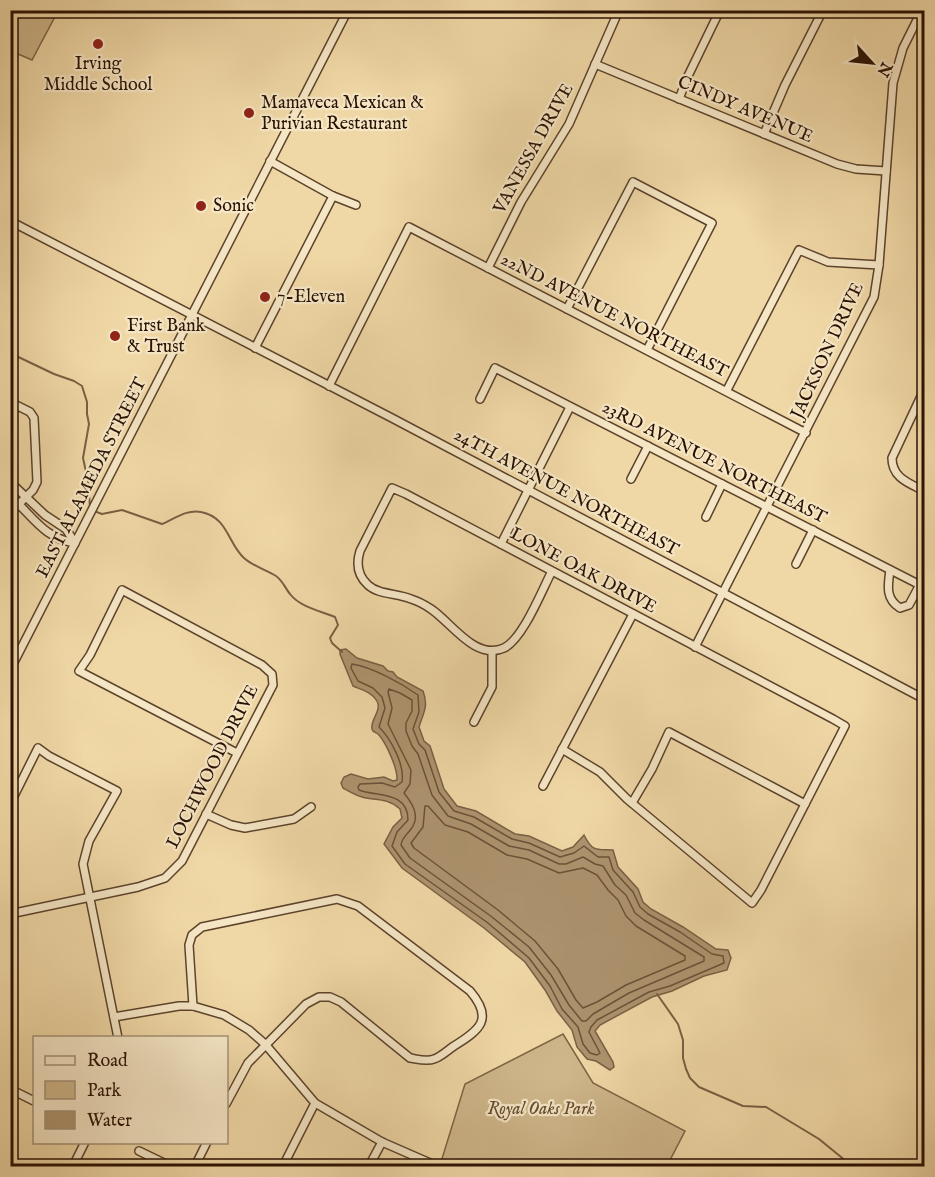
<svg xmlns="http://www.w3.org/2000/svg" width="935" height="1177" font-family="'IM FELL English',serif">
<rect width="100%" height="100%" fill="#f0d8a6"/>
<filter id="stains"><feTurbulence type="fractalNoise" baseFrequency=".00333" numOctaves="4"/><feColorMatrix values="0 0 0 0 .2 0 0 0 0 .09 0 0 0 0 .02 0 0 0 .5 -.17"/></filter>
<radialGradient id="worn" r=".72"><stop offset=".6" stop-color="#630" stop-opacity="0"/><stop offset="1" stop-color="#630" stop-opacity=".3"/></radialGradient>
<!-- green -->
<g fill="#ceb68a" stroke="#7c6446" stroke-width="1.5">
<path d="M11,10L58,11L32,60L11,51Z"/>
<path d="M563,1034L593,1083L685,1131L667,1166H599L569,1164L456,1166L441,1162L465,1084Z"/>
</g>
<!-- water -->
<path fill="#ad946f" stroke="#796044" stroke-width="1.5" d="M346,649L357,658L383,666L388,671L393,672L397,677L423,691C429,707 423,713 419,727L424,741L430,746L444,789L457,806L476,811L515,834L529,836L562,851L573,847L584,835C593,853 597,849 613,850L618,867L638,889L643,902L651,909L683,927L716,949L728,950L731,958L727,970L704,976L672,991L652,997L600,1025L595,1031L613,1062L614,1067L610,1070L596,1061L587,1059L577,1047L572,1030L557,1011L545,990L525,962L484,928L402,868L384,844L393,827L402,818L400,809C389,799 379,800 366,798C358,797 350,792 343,788L341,783L344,777L351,774L368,779L384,777L393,781L397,780C398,769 386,743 379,735C377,732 373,733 372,729C370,720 382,711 377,701C372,692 362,690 353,686L340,654V650Z"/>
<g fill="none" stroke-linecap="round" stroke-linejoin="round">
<!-- shore -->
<g stroke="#6c5239" stroke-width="1.5">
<path d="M352,664C372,667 401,683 418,695L419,712L413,729L419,744L425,750L439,792L454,811L474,817L512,839L529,843L560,857L574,853L584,846L598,857H609L613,870L633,892L640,907L648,914L680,932L712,954L723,956L724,963L670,986L649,992L597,1020L591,1027L589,1032L600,1053L597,1055L590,1053L583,1044L578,1027L562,1009L550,986L529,958L488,923L405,864L392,846L397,832L408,820C408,791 377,797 359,790L358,787L360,784L382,783L395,787L402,782C405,765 391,739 379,727L385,708L382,697L373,688L358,681L351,668Z"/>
<path d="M389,689L400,693L412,700V711L406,723V731L412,746L418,754L432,795L448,816L471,824L509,846L529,850L559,864H566L583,857L595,864L603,866L615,885L626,895L635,913L644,920L704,957V961L629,993L593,1014L586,1021H582L569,1005L551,975L529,947L492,917L410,858L401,845C402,837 407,835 411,829C421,816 412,803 404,793L410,784L411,770L388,724L392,708L388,692Z"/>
<path d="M425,806H428L445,825L468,832L507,855L527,859L559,873L583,868L597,875L608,890L618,900L626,916L636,926L685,956V960L626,985L597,1002L583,1008L576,1000L558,969L535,941L498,910L414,848L411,843L423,827Z"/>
</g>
<!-- stream -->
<g stroke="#796044" stroke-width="2">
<path d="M10,353L54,374L74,381L82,386L87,402V414L89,424L83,458L88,481L90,507"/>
<path d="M94,511L102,514L122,510L162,524C174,519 187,509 201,512C228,517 228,544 244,558C253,566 266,570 276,576C283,581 285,588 290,594C300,607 320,611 335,617L338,625L330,638L332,643L342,652"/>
<path d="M657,994L678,1024L683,1040V1058L686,1069L690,1078L699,1087L743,1106L766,1107L819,1139L852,1166"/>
</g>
<!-- minor casing -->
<g stroke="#5c432c" stroke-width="10">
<g id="minor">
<path d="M595,64L837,164L856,169L886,171"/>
<path d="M679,99L688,76L720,10"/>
<path d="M764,134L785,85L823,10"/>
<path d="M270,161L333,196L356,205"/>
<path d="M10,221L390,417L924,699"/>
<path d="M488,268L521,202L569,124L619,10"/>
<path d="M567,309L633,182L712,223L647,350"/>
<path d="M255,348L333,196"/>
<path d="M329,386L409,227L806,433"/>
<path d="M727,390L799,250L828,262L879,265"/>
<path d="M924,390L892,458C892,478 909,483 924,491"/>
<path d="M480,399L495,368L920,585"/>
<path d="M10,402L30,412L34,418L37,482L33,490L10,513"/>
<path d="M631,479L648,446"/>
<path d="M10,482L45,515L66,529L75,543"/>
<path d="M10,496C33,516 43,538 75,543"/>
<path d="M706,517L722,484"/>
<path d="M501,544L570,407"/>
<path d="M796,564L813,530"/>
<path d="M890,570C888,585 885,599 900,608L909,605L924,577"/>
<path d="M552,571C542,590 523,639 504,648C475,661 452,623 431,609C425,605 418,601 411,599C397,593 379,595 368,585C358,576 356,564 360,551L392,488L406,494L833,719L845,726L761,890L752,903L627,799L600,772L562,749"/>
<path d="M695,647L874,297L879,265L893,83L903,48L922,10"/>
<path d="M10,670L348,10"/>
<path d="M474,722L492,687V651"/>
<path d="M543,786L633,614"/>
<path d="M632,803L652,769L669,732L805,804"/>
<path d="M10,804L38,748L49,756L117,791L89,841L83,864L118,1038"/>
<path d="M206,814L231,825L245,828L294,819L311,807"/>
<path d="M10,914L138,887L165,878L182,861L273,685L272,674L262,665L122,590L90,655L79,671L237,753"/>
<path d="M193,1006L189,945L192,935L202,927L337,899L358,906L470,991C494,1019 480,1030 454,1046C448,1050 441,1057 434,1059C427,1062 417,1059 410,1058L341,1002L330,997H319L306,1004L248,1063L226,1104"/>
<path d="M114,1017L179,1006H193L224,1015L249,1030L265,1044L315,1103L382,1142L437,1166"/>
<path d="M10,1089L34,1101"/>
<path d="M139,1151L170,1166"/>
<path d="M73,1166L85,1142"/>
<path d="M195,1166L207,1142"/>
<path d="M283,1166L315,1103"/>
<path d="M369,1166L382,1142"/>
</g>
</g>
<!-- minor -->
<use href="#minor" stroke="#f5e6c5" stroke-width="7"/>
</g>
<!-- markers -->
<g fill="#8f2418" stroke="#f5e6c5" stroke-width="2">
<circle cx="98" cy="44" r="6"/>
<circle cx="249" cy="113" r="6"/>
<circle cx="201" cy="206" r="6"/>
<circle cx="265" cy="297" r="6"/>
<circle cx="115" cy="336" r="6"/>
</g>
<g text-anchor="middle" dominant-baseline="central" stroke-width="4.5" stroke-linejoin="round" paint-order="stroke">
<!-- poi labels -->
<g font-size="18" fill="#2a1103" stroke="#f5e6c5" text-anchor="start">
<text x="98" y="64" text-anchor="middle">Irving<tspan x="98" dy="21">Middle School</tspan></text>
<text x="261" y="103">Mamaveca Mexican &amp;<tspan x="261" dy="21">Purivian Restaurant</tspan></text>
<text x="213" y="206">Sonic</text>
<text x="277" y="297">7-Eleven</text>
<text x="127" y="326">First Bank<tspan x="127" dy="21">&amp; Trust</tspan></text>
</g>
<!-- street labels -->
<g font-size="18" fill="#2a1103" stroke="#f5e6c5">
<text transform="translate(745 110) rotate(23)">CINDY AVENUE</text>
<text transform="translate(534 149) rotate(-61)">VANESSA DRIVE</text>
<text transform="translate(614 316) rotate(27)">22ND AVENUE NORTHEAST</text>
<text transform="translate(828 351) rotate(-65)">JACKSON DRIVE</text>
<text transform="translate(714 463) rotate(27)">23RD AVENUE NORTHEAST</text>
<text transform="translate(92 478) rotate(-63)">EAST ALAMEDA STREET</text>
<text transform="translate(566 493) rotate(28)">24TH AVENUE NORTHEAST</text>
<text transform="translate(583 571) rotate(28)">LONE OAK DRIVE</text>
<text transform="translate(213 767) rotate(-63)">LOCHWOOD DRIVE</text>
</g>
<!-- park labels -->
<g font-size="18" font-style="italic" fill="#634b32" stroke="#f5e6c5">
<text x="541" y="1109">Royal Oaks Park</text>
</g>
</g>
<!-- margin -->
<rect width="935" height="1177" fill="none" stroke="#f0d8a6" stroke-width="36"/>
<rect x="12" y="12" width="911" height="1153" fill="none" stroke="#2a1103" stroke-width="3"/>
<rect x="18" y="18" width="899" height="1141" fill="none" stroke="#2a1103" stroke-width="1.5"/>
<!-- legend -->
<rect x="33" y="1036" width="195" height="108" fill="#f5e6c5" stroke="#a49177" stroke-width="1.5"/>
<rect x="45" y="1056" width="30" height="9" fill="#f5e6c5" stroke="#a49177" stroke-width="1.5"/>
<text x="87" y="1066" font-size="18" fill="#2a1103">Road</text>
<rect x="45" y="1081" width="30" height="18" fill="#ceb68a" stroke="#a49177" stroke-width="1.5"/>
<text x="87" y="1096" font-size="18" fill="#2a1103">Park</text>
<rect x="45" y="1111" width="30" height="18" fill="#ad946f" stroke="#a49177" stroke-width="1.5"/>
<text x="87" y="1126" font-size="18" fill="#2a1103">Water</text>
<!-- north arrow -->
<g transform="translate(872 63) rotate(117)" stroke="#f5e6c5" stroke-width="4.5" paint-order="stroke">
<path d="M0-4.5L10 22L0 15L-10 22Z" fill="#2a1103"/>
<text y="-9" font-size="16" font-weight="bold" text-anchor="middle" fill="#2a1103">N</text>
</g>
<rect width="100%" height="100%" filter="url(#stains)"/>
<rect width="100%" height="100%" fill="url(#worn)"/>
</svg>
